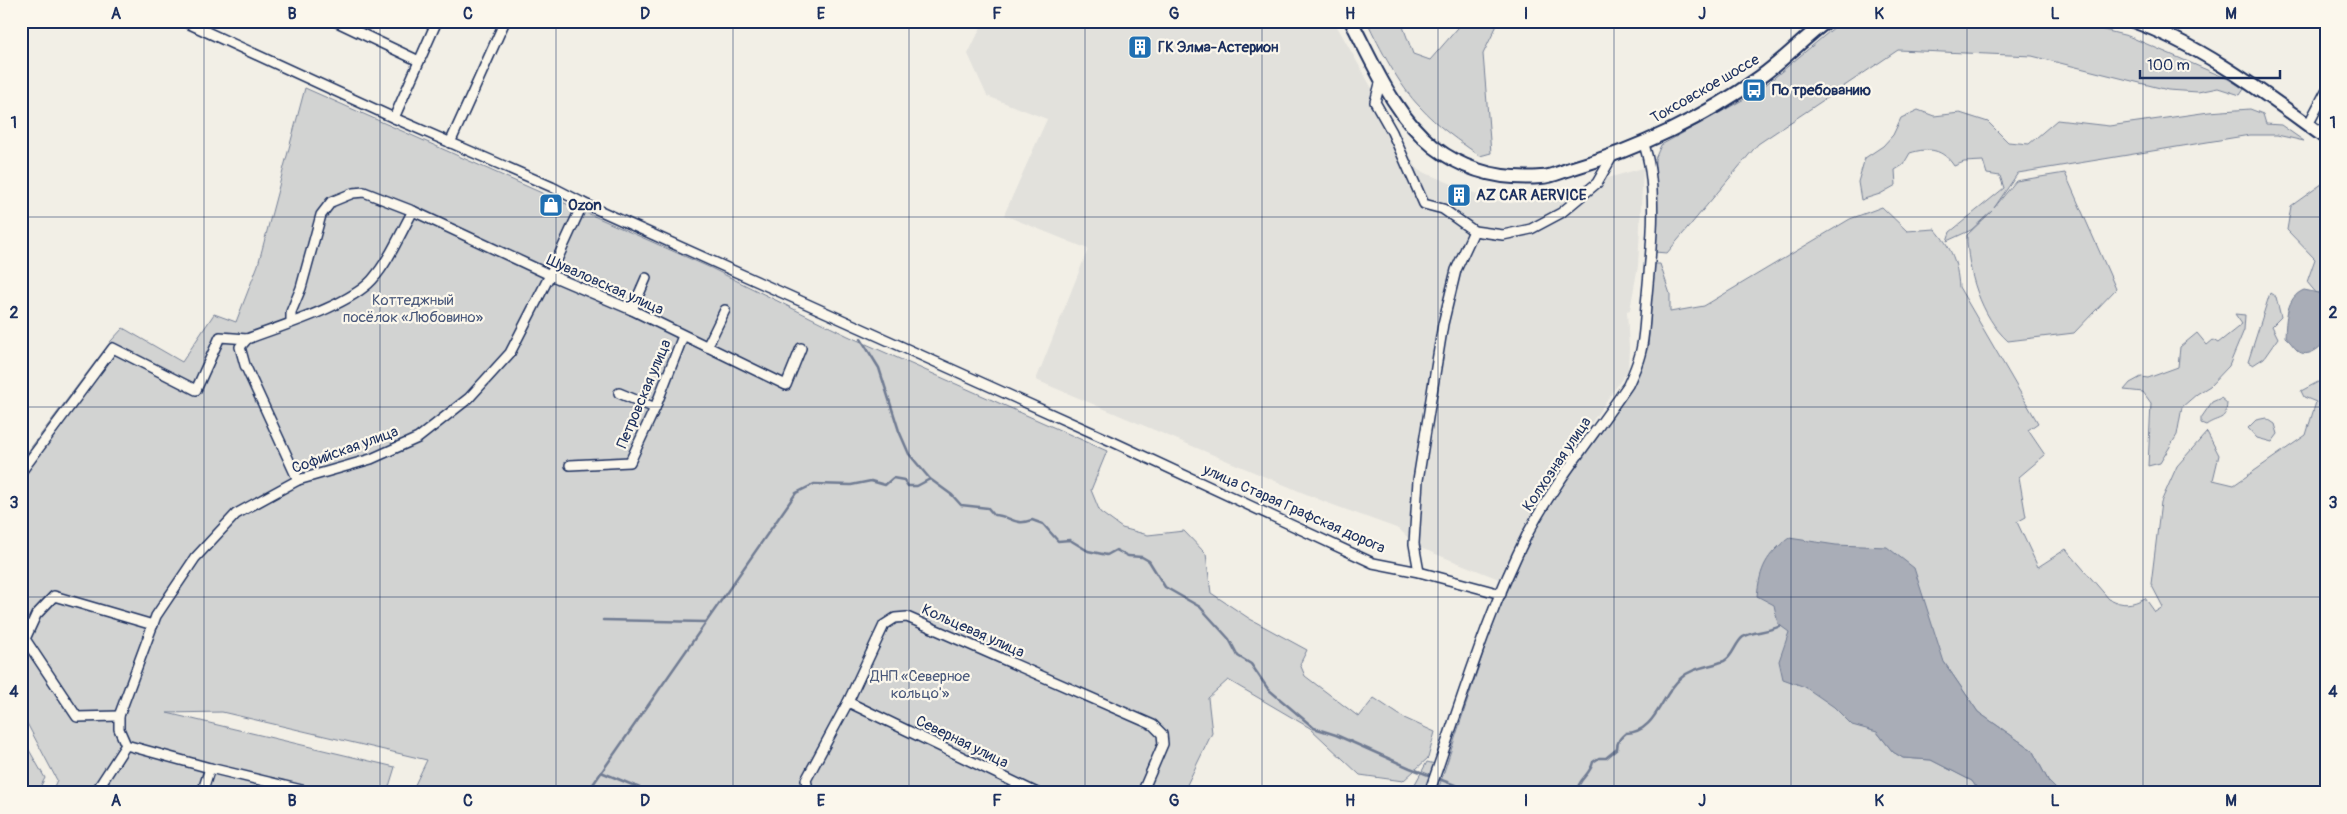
<svg xmlns="http://www.w3.org/2000/svg" width="2347" height="814" font-family="Pangolin,sans-serif">
<rect width="100%" height="100%" fill="#f2efe6"/>
<filter id="ink" filterUnits="userSpaceOnUse"><feTurbulence type="fractalNoise" baseFrequency=".02" numOctaves="2"/><feDisplacementMap in="SourceGraphic" scale="10" xChannelSelector="R" yChannelSelector="G"/><feConvolveMatrix kernelMatrix="1 2 1 2 8 2 1 2 1" color-interpolation-filters="sRGB"/></filter>
<g filter="url(#ink)">
<!-- built -->
<path fill="#e2e1dc" d="M984,21H1334L1418,170L1491,200L1510,203L1546,199L1573,188L1643,168L1638,266L1630,310L1627,311L1629,348L1628,370L1585,432L1574,442L1530,517L1499,579L1418,547L1399,529L1325,502L1036,380L1088,249L1004,215L1047,119L987,96L968,54Z"/>
<!-- green -->
<g fill="#d2d3d2" stroke="#768198">
<path d="M1367,21H1401L1413,54L1430,60L1464,21H1499L1483,54L1491,153L1480,156C1459,141 1437,126 1420,107C1400,87 1379,47 1367,21Z"/>
<path d="M1842,21H2067L2128,36L2228,79L2244,89L2240,95L2218,88L2198,92L2168,90L2032,56L1898,50L1758,144L1667,253L1654,252L1655,159L1661,145L1757,92Z"/>
<path d="M305,88L711,268L848,336L1107,451L1091,490L1100,512L1122,528L1148,535L1184,531L1206,554L1211,593L1250,619L1307,650L1300,664L1305,676L1359,717L1374,698L1404,718L1435,732L1428,758L1403,781L1360,775L1310,728L1228,680L1208,698L1212,733L1183,793H411L427,760L222,712L167,713L395,767L387,793H51L57,780L21,712V461L111,341L123,328L182,362L214,314L236,322L258,265Z"/>
<path d="M2250,109L2263,114L2266,124L2281,125L2304,141L2277,135H2250L2018,173L1994,208L2016,181L2065,173L2116,289L2074,333L2008,341C1981,317 1967,270 1967,235L1992,211L1971,230L1947,241L1950,232L2004,188L2000,176L1987,174L1983,161L1964,162L1954,166C1943,149 1929,147 1910,153L1903,165L1895,170L1896,185L1880,194L1861,200L1858,182L1865,158L1883,146L1893,135L1901,118L1918,110L1934,116L1960,113L1988,122L2008,142L2029,144L2057,120L2109,126L2209,112Z"/>
<path d="M2326,181V296L2318,295L2307,282L2315,259L2287,230L2291,206Z"/>
<path d="M1882,207L1907,231L1935,229C1952,249 1957,261 1959,287L2038,423L2028,430L2045,455L2019,477L2026,517L2017,522L2038,567L2066,549L2109,599C2123,606 2132,605 2145,598L2155,612L2163,607L2151,584L2161,502L2177,466L2207,432L2219,455L2213,480L2234,485L2306,435L2316,402L2304,397L2301,391L2318,382H2326V793H2060L2049,782L2032,750L1978,712L1944,662L1877,732L1893,752L1903,758L1931,760L1972,781L1980,793H1437L1491,629L1531,537L1557,492L1635,382L1648,347L1654,264H1660L1670,294V312L1704,306L1850,219Z"/>
<path d="M2270,293L2276,297L2281,317L2272,326L2278,338L2264,358L2253,365L2248,362Z"/>
<path d="M2235,314L2245,315L2244,330L2229,366L2210,386L2197,394L2182,407L2177,435L2160,463L2148,466L2151,403L2143,392L2124,390L2130,383L2141,377L2148,378L2178,367L2180,347L2197,333L2207,345L2213,340L2218,343L2242,324Z"/>
<path d="M2221,398L2227,403C2226,422 2219,416 2206,425L2201,423V418L2212,402Z"/>
<path d="M2266,418L2275,424L2278,434L2272,442L2257,438L2248,428L2256,420Z"/>
<path d="M21,736L45,778L37,793H21Z"/>
<path d="M1427,762L1435,764L1424,793H1410Z"/>
</g>
<!-- water -->
<g fill="#a9adb7" stroke="#707b93">
<path d="M2304,290L2319,293L2326,299V340C2320,349 2305,360 2296,349C2292,345 2290,341 2285,337C2286,320 2286,297 2304,290Z"/>
<path d="M1789,538L1836,545L1887,547L1914,568L1944,662L1978,712L2032,750L2049,782L2060,793H1980L1972,781L1931,760L1903,758L1893,752L1877,732L1852,725L1834,707L1805,687L1783,679L1779,661L1789,632L1778,624L1774,605L1757,596C1760,568 1766,555 1789,538Z"/>
</g>
<g fill="none" stroke-linecap="round" stroke-linejoin="round">
<!-- stream -->
<g stroke="#707b93" stroke-width="2.5">
<path d="M861,339L879,368L899,431L909,454L930,479"/>
<path d="M603,620L706,622"/>
<path d="M601,772L652,793"/>
<path d="M587,793L796,493L814,484L851,485L871,481L885,485L893,478L904,480L908,486H917L930,479L952,495L961,505L988,508L994,515C1010,515 1014,527 1032,520L1043,524L1058,541L1070,540L1088,551L1107,555L1116,550L1128,556L1142,557L1149,561L1165,587L1200,607L1229,639L1238,656L1251,664L1268,689L1314,728L1336,735L1410,768L1476,793"/>
<path d="M1576,793C1579,777 1590,776 1593,762L1599,758H1606L1617,749C1617,741 1620,738 1626,733C1656,733 1661,694 1681,678C1693,667 1709,667 1724,661C1733,657 1735,643 1743,637C1753,631 1769,632 1780,626"/>
</g>
<!-- minor casing -->
<g stroke="#1b2f5e" stroke-width="12">
<g id="minor">
<path d="M183,21L394,118L552,187L583,203L1111,441L1373,563L1419,572L1501,594"/>
<path d="M335,21L419,61"/>
<path d="M1381,80L1375,102L1392,132L1424,204L1443,209L1474,231L1503,235L1531,229L1561,213L1597,183L1613,155"/>
<path d="M394,118L437,21"/>
<path d="M2308,125L2326,91"/>
<path d="M450,143L505,21"/>
<path d="M632,310L646,278"/>
<path d="M291,322V312L301,288L321,215L331,202L353,193L364,192L413,211L550,275L632,310L786,385L801,348"/>
<path d="M707,347L725,310"/>
<path d="M619,393L655,408"/>
<path d="M570,465L630,462L655,408L683,336"/>
<path d="M21,472L113,348L196,390L220,337L247,339"/>
<path d="M298,480L245,365L240,347L247,339C281,326 348,306 372,280C389,261 400,234 413,211"/>
<path d="M1419,572L1414,544L1418,480L1443,324L1456,270L1474,231"/>
<path d="M848,702L1037,793"/>
<path d="M119,716L77,717L25,639L36,615L54,596L153,625"/>
<path d="M95,793L126,745"/>
<path d="M202,793L210,768"/>
<path d="M314,793L210,768L126,745L119,729V716L156,616L195,558L236,514L298,480L371,459L418,438L469,398L510,353L550,275L583,203"/>
<path d="M809,793L806,780L848,702L884,625L895,618L907,617L1153,725L1162,734L1163,744L1142,793"/>
<path d="M1429,793C1460,706 1486,615 1528,533C1556,480 1595,434 1628,385C1634,372 1640,359 1642,345C1645,329 1645,312 1647,295C1651,251 1659,184 1643,142"/>
</g>
</g>
<!-- secondary casing -->
<g stroke="#1b2f5e" stroke-width="16">
<g id="secondary">
<path d="M1351,21C1374,65 1394,115 1434,147C1465,171 1501,180 1541,177C1551,177 1563,171 1573,168C1638,149 1705,117 1760,77C1784,60 1804,38 1827,21"/>
<path d="M2133,21C2205,47 2265,94 2326,138"/>
</g>
</g>
<!-- minor -->
<use href="#minor" stroke="#fbf7ec" stroke-width="9"/>
<!-- secondary -->
<use href="#secondary" stroke="#fbf7ec" stroke-width="12"/>
</g>
</g>
<!-- grid -->
<path fill="none" stroke="#1b2f5e" stroke-width="1" stroke-opacity="0.55" d="M204,21V793M380,21V793M556,21V793M733,21V793M909,21V793M1085,21V793M1262,21V793M1438,21V793M1614,21V793M1791,21V793M1967,21V793M2143,21V793M21,217H2326M21,407H2326M21,597H2326"/>
<!-- icons -->
<defs>
<g id="building-square" transform="scale(1.25)"><rect x="-9" y="-9" width="18" height="18" rx="4" fill="#1f6fb2" stroke="#fbf7ec"/><path d="M-4-6H4V6H1V3H-1V6H-4ZM-2.5-4.3h1.7v1.8h-1.7ZM.8-4.3h1.7v1.8H.8ZM-2.5-1h1.7V.8h-1.7ZM.8-1h1.7V.8H.8Z" fill="#fff"/></g>
<g id="bus-square" transform="scale(1.25)"><rect x="-9" y="-9" width="18" height="18" rx="4" fill="#1f6fb2" stroke="#fbf7ec"/><path d="M-5-6H5V4H4V6H2V4H-2V6H-4V4H-5ZM-3.5-4V0h7V-4ZM-3.5 1.2v1.5H-2V1.2ZM2 1.2v1.5H3.5V1.2Z" fill="#fff"/></g>
<g id="shop-square" transform="scale(1.25)"><rect x="-9" y="-9" width="18" height="18" rx="4" fill="#1f6fb2" stroke="#fbf7ec"/><path d="M-5-2.5h2.3a2.7 3.5 0 0 1 5.4 0H5L5.5 6h-11ZM-1.5-2.5h3a1.5 2.3 0 0 0-3 0Z" fill="#fff"/></g>
</defs>
<g fill-rule="evenodd">
<use href="#building-square" x="1140" y="47"/>
<use href="#bus-square" x="1754" y="90"/>
<use href="#building-square" x="1459" y="195"/>
<use href="#shop-square" x="551" y="205"/>
</g>
<g text-anchor="middle" dominant-baseline="central" stroke-width="4.5" stroke-linejoin="round" paint-order="stroke">
<!-- poi labels -->
<g font-size="15" font-weight="bold" fill="#1b2f5e" stroke="#fbf7ec" text-anchor="start">
<text x="1158" y="47">ГК Элма-Астерион</text>
<text x="1772" y="90">По требованию</text>
<text x="1476" y="195">AZ CAR AERVICE</text>
<text x="568" y="205">Ozon</text>
</g>
<!-- street labels -->
<g font-size="15" fill="#1b2f5e" stroke="#fbf7ec">
<text transform="translate(1705 89) rotate(-30)">Токсовское шоссе</text>
<text transform="translate(605 285) rotate(24)">Шуваловская улица</text>
<text transform="translate(644 394) rotate(-67)">Петровская улица</text>
<text transform="translate(345 450) rotate(-20)">Софийская улица</text>
<text transform="translate(1557 464) rotate(-56)">Колхозная улица</text>
<text transform="translate(1294 509) rotate(24)">улица Старая Графская дорога</text>
<text transform="translate(973 631) rotate(24)">Кольцевая улица</text>
<text transform="translate(962 742) rotate(26)">Северная улица</text>
</g>
<!-- park labels -->
<g font-size="15" fill="#49587b" stroke="#fbf7ec">
<text x="413" y="300">Коттеджный<tspan x="413" dy="17">посёлок «Любовино»</tspan></text>
<text x="920" y="676">ДНП «Северное<tspan x="920" dy="17">кольцо'»</tspan></text>
</g>
</g>
<!-- margin -->
<rect width="2347" height="814" fill="none" stroke="#fbf7ec" stroke-width="55"/>
<!-- scale -->
<path d="M2140 70v8h140v-8" fill="none" stroke="#1b2f5e" stroke-width="2.5"/>
<text x="2147" y="70" font-size="15" fill="#1b2f5e" stroke="#fbf7ec" stroke-width="4" paint-order="stroke">100 m</text>
<rect x="28" y="28" width="2292" height="758" fill="none" stroke="#1b2f5e" stroke-width="2"/>
<g font-size="16" text-anchor="middle" font-weight="bold" fill="#1b2f5e">
<text x="116" y="19">A</text>
<text x="292" y="19">B</text>
<text x="468" y="19">C</text>
<text x="645" y="19">D</text>
<text x="821" y="19">E</text>
<text x="997" y="19">F</text>
<text x="1174" y="19">G</text>
<text x="1350" y="19">H</text>
<text x="1526" y="19">I</text>
<text x="1702" y="19">J</text>
<text x="1879" y="19">K</text>
<text x="2055" y="19">L</text>
<text x="2231" y="19">M</text>
<text x="14" y="128">1</text>
<text x="2333" y="128">1</text>
<text x="14" y="318">2</text>
<text x="2333" y="318">2</text>
<text x="14" y="508">3</text>
<text x="2333" y="508">3</text>
<text x="14" y="697">4</text>
<text x="2333" y="697">4</text>
<text x="116" y="806">A</text>
<text x="292" y="806">B</text>
<text x="468" y="806">C</text>
<text x="645" y="806">D</text>
<text x="821" y="806">E</text>
<text x="997" y="806">F</text>
<text x="1174" y="806">G</text>
<text x="1350" y="806">H</text>
<text x="1526" y="806">I</text>
<text x="1702" y="806">J</text>
<text x="1879" y="806">K</text>
<text x="2055" y="806">L</text>
<text x="2231" y="806">M</text>
</g>
</svg>
